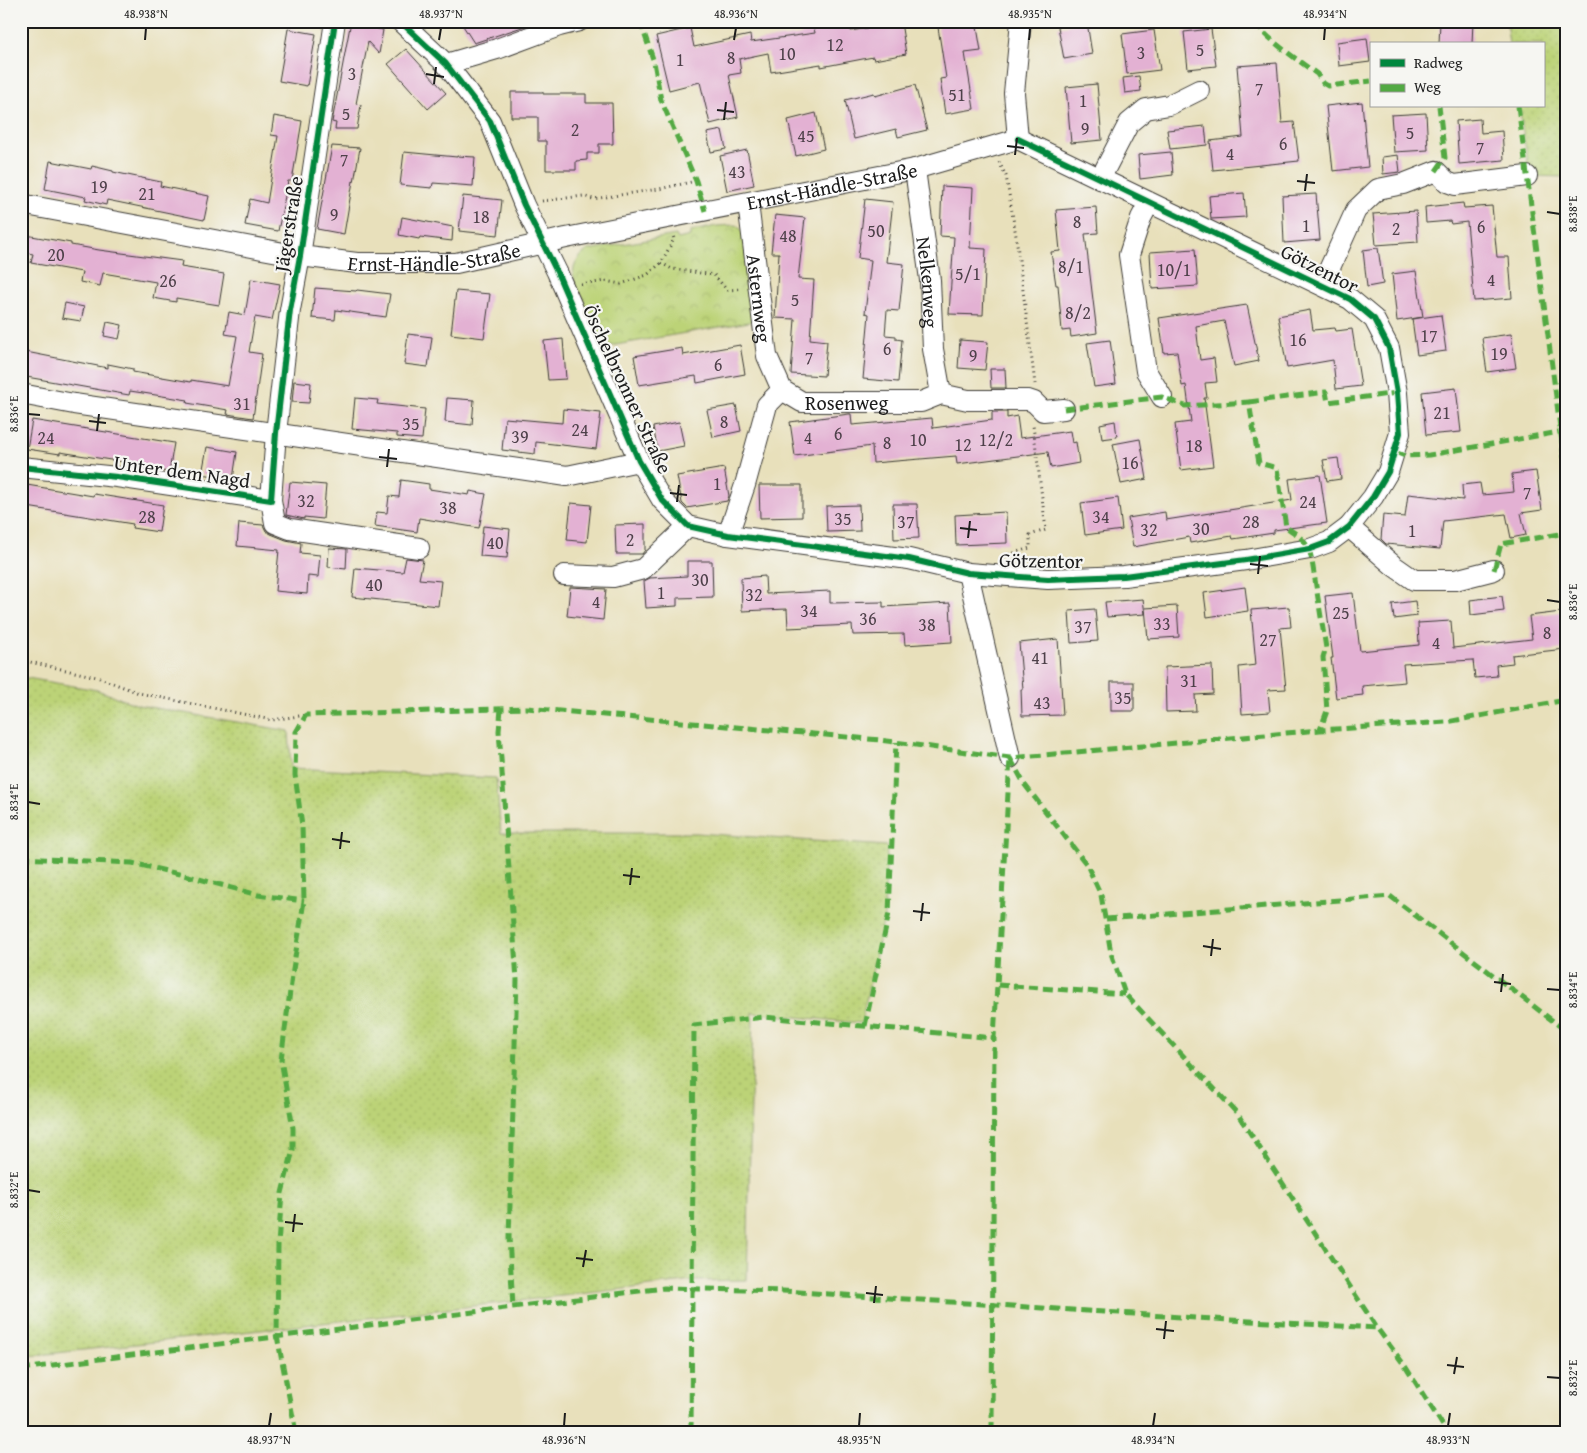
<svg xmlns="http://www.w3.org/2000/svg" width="1587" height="1453" font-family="'Gentium Book Plus',serif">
<defs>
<pattern id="grass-dots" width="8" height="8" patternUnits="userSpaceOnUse" patternTransform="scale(1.25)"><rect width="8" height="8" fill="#bcd377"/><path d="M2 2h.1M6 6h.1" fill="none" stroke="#a1b566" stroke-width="1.8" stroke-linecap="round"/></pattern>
<pattern id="park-crowns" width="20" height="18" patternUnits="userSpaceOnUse" patternTransform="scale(1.25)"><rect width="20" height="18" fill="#bcd377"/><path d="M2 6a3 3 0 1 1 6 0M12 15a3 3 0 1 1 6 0" fill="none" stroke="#a1b566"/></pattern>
</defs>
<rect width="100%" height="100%" fill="#f6f6f2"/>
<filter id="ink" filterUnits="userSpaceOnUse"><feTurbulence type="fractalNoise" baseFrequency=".02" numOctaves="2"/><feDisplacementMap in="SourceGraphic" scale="10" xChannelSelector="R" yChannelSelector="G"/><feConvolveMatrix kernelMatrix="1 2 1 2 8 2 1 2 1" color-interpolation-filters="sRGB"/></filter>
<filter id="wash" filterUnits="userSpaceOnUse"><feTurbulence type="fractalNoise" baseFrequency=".0096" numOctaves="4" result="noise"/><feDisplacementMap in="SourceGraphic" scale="20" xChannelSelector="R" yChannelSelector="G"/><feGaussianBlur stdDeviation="1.12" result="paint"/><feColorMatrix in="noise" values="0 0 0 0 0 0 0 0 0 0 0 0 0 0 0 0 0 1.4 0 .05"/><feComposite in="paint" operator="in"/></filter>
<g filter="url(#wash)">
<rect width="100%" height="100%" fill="#e8e0bb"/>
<!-- grass -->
<g fill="url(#grass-dots)" stroke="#6c784a">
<path d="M1506,21H1566V177L1530,176L1519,106H1543V44H1509Z"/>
<path d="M21,677L97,690L138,705L289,731L291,768L496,778L501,833H696L887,846L884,918L861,1023L753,1013L747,1280L695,1281L21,1357Z"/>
</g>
<!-- park -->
<path fill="url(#park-crowns)" stroke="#6c784a" d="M736,225L744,232L755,321L604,347C596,330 569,284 574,268C577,259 581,255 588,250L676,235L678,239L690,236V232L716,226Z"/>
<g id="blocks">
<!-- building -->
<g fill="#e3b1d3">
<path d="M351,21H371L370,27L383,30L379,54L368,42L356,104L361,105L357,129H335L336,123L332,122Z"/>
<path d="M460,21H537V22L474,43Z"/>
<path d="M848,21L851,31L901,22L906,54L874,60L873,57L821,67V64L771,72L768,53L739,59L741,73L729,75L738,117L710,124L700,82L669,90L656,36L690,28L694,47L750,35L751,42L815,33L814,28Z"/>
<path d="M937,21H976L981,51L965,53L974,109L945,114L940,79L946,78Z"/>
<path d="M1440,21H1473L1472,44H1439Z"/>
<path d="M1087,22L1092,54L1064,59L1058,27Z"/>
<path d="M288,29L316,34L307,86L279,81Z"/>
<path d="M1211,29L1216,66L1188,69L1184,32Z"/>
<path d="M1154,30L1160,70L1127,74L1122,34Z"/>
<path d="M1367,38L1370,62L1339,66L1337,42Z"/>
<path d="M406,49L446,93L428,109L388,64Z"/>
<path d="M1277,63L1282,123L1294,122L1299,161L1213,170L1210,141L1243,137L1237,66Z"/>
<path d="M1139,76L1141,91L1125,93L1123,78Z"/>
<path d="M1097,84L1102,140L1071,143L1066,87Z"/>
<path d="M915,85L927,130L898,137L896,129L854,139L845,100L874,93L875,96Z"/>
<path d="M511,92H543V94H586V103H612L613,144H599V153H587V160L576,161V170H546V141H538V117H511Z"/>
<path d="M1362,102L1368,167L1333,171L1326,106Z"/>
<path d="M816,113L824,149L796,156L788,120Z"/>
<path d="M1426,113L1428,150L1394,152L1391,115Z"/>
<path d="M274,116L302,121L292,181H288L278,231L245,225L250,199L267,203L278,136L271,135Z"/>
<path d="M1480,119L1481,133L1502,131L1504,160L1459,164L1456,121Z"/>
<path d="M1205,126L1207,145L1170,149L1167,130Z"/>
<path d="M722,130L726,149L711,152L707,133Z"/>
<path d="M332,146L360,148L354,182L353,181L344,234L317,229Z"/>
<path d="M747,150L754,185L727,191L720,156Z"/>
<path d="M404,152L457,157V156L475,157L473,186L433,183L432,188L400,185Z"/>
<path d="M1171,152L1173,175L1140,179L1138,155Z"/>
<path d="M1398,155L1400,172L1383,174L1382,157Z"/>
<path d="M50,161L91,169L92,166L113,171V172L161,182L160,186L209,196L204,220L107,200L106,205L85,200L86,197L45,189Z"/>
<path d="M942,186L973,188L970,248L986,249L983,315L949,314L954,237L940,236Z"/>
<path d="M1244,193L1246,217L1211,219L1209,196Z"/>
<path d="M1316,194L1320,240L1284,243L1282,196Z"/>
<path d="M463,196L502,200L498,235L459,231Z"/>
<path d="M865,199L893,202L886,262L904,264L899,311L887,310L885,335L896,336V339L902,340L898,382L863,379L869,314L865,313L871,260L858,258Z"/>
<path d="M1463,203L1464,208L1492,206L1497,257H1509L1512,298L1474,301L1467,222L1451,224L1450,221L1426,223L1425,207Z"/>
<path d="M1096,207L1098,233L1085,234L1097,333L1071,337L1070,330L1062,331L1058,285H1056L1051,252L1060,251L1056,210Z"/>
<path d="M1416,211L1418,242L1376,245L1373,214Z"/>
<path d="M775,215L805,218L798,279L814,280L810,339L827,341L824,376L791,374L795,319L775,318L779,253H771Z"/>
<path d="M402,217L453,227L452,241L420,237L419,239L399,235Z"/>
<path d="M26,235L71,243V245L99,250L182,261L181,267L224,274L219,305L176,298V302L153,298L156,282L103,273L100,286L80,282L82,272L31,263L33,254L23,252Z"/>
<path d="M1378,248L1383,284L1367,287L1363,250Z"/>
<path d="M1195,249L1198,286L1152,289L1150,252Z"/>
<path d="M1416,271L1423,317L1397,321L1392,274Z"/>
<path d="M251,279L280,284L272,320L255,317L249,352L262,354L253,418L227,414L228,410L187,403L188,400L130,391L129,395L21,376V351L108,368V364L133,369V372L191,382V380L228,386L237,336L225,334L229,312L245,315Z"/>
<path d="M315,288L356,291L357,290L390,294L386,317L336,310L335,320L312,318Z"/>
<path d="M456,291L490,294L484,338L451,334Z"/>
<path d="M65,303L84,307L81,321L62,318Z"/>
<path d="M1247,305L1259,361L1234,366L1224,321L1196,326L1200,360L1214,358L1217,382L1205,383L1207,398H1204L1213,466L1181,470L1175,424L1191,422L1186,385L1182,386L1177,352L1164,353L1159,318Z"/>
<path d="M1310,310L1313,330L1335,328L1336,331L1352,329L1361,386L1336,389L1333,360L1287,368L1278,316Z"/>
<path d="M1441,315L1446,351L1417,355L1412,319Z"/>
<path d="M107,322L122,325L119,339L104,336Z"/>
<path d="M408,334L432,337L428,367L404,364Z"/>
<path d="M1511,334L1516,368L1487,372L1482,338Z"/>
<path d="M563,339L566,379L548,380L544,341Z"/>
<path d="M960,340L988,342L985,370L958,368Z"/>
<path d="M1110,340L1116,384L1094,387L1087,343Z"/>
<path d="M740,345L745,374L697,383L696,376L639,385L634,356L682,348L683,355Z"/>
<path d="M990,369H1005L1006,388H991Z"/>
<path d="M294,381L311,383L309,403L292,402Z"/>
<path d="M1456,388L1461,432L1426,435L1422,392Z"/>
<path d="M355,398L378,400L377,404L425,409L422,439L397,437V433L352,429Z"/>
<path d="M447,398L474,400L472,425L445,422Z"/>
<path d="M736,405L741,431L713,437L707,410Z"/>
<path d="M563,409L601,413L596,449L536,442L535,454L502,450L505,418L562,423Z"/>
<path d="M992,412H1007V418L1017,416L1020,438L1070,431L1072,443L1076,442L1079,463L1051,468L1048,452L957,464L956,456L873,463L872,446L795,456L790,422L849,414H851L852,425L932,418L933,428L992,420Z"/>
<path d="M32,420L174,443L169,472L135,467L136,464L60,452V454L27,449Z"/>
<path d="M1115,421L1117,437L1102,439L1100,424Z"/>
<path d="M679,422L684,446L658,451L653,427Z"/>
<path d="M1140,439L1147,479L1121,484L1113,444Z"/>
<path d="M207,447L237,452L233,479L202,474Z"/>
<path d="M1338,458L1341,479L1327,481L1323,460Z"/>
<path d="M724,468L729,496L727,501L687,508L682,503L677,476Z"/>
<path d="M1536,471L1542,510L1521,513L1526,535L1511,538L1506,514L1443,521L1440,549L1386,544L1381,539L1383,515L1405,517L1408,494L1463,500L1462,485L1480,483L1482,495L1514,492L1512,474Z"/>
<path d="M1320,475L1327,523L1274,530V533L1233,539L1232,536L1190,543L1189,537L1133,547L1128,518L1165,512L1166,520L1292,500L1289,479Z"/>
<path d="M401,480L429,484V489L469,495L470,491L486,494L479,528L419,518L417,532L375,526L377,512L387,513L389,496L399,497Z"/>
<path d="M290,482L326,485L323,519L304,517V519L286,515Z"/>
<path d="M21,484L93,496L94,494L163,505L159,532L132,528L133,524L21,506Z"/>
<path d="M759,485H802V517L760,518Z"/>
<path d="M1118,498L1122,530L1085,535L1081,503Z"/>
<path d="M571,503L591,505L587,542L567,540Z"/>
<path d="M893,504H917L919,538L894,539Z"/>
<path d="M859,505L860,531L827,532L826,506Z"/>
<path d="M1006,512L1007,543L956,545L955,515Z"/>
<path d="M239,523L263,525L266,531L271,534L286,540L301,543L300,553L320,555L318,577L308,576L307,594L275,591L279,550L237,546Z"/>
<path d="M645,524V550L642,554H616L615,525Z"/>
<path d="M483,526L510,529L507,558L480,556Z"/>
<path d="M329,548L347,549L346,569L328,567Z"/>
<path d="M406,558L423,560L419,579L441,581L438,606L352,597L355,568L403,572Z"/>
<path d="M687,561H712L713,597L677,598V606L646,608L644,581L650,578L687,576Z"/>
<path d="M765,576L766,594L830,591V603L883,602V607L950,603L952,642L905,645L904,634L853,635L852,625L788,628L787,609L742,611L741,578Z"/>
<path d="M570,587L606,589L603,620L567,616Z"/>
<path d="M1245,587L1248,611L1207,617L1204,593Z"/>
<path d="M1353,593L1360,651L1419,645L1418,623L1451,621L1453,648L1532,639L1529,616L1561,612L1565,649L1512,655L1513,663L1496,665L1497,676L1475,678L1473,660L1403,664L1405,682L1362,686L1363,695L1336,698L1331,658H1333L1325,596Z"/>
<path d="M1502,596L1504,611L1471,615L1470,600Z"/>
<path d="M1143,599L1145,614L1107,617L1105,602Z"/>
<path d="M1415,601L1417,616L1394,619L1392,604Z"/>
<path d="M1177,606L1179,637L1148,639L1145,608Z"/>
<path d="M1289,607L1291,627L1280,628L1286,689L1268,690L1270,712L1242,714L1239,667L1256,665L1251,610Z"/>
<path d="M1095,609L1098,641L1071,643L1069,611Z"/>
<path d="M1058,639L1063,715L1022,716L1021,689H1023L1019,643Z"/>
<path d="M1212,665L1213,694L1195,695L1196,711L1166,712L1165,667Z"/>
<rect x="1111" y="682" width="23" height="29"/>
</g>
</g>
</g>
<g filter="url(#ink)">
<use href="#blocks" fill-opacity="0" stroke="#3b3934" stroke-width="1"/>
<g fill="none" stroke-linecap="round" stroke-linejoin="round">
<!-- minor casing -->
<g stroke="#3b3934" stroke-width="22">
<g id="minor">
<path d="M400,21L446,64L490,121L524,205L557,272L639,461L662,500L688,526L728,535L909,559L968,573L1048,579L1124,576L1246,560L1310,549L1329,542L1349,527L1373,497L1388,472L1400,433L1397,393L1389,348L1374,319L1350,299L1018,139"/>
<path d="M446,64L497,49L559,26L579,21"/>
<path d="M1018,139L1014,93L1021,21"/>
<path id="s1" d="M915,169L930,280L933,349L941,394"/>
<path d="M1100,179L1129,123L1146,109L1169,105L1199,90"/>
<path id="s2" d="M748,203L767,356L782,390"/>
<path d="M1149,203L1141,218L1129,255L1146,371L1162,397"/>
<path id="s3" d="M21,204L300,256L357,263H456L566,238L915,169L1018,139"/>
<path d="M1322,285L1356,210L1378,189L1403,184L1436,171L1447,182L1455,185L1527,176"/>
<path d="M21,394L74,404L567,476L639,461"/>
<path d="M21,467L117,477L271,500L276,433L290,310L300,256L335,21"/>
<path d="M271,500L275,523L290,529L419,548"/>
<path d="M1349,527L1394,566L1414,580H1455L1494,570"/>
<path id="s4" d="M728,535L745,485L767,405L782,390L802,402H921L941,394L968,400H1028L1034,402L1043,411L1064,409"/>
<path d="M968,573L1010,758"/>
<path d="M564,575L613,577L643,569L688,526"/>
</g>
</g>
<!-- path -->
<g stroke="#3b3934" stroke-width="3" stroke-dasharray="1 4" stroke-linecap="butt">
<path d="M999,162L1006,176L1016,236L1035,384"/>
<path d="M542,201L583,196L593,199L659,189L696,181"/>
<path d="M661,263L672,269L714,275L727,290L742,289"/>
<path d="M581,285L605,281L621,284L647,275L661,263L674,239L673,234"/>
<path d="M1004,556L1030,548V535L1046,530L1033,425"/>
<path d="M21,660L97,677L139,693L272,720L306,715"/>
</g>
<!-- minor -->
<use href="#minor" stroke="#fff" stroke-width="20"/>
<!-- quiet -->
<g stroke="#52a943" stroke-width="5" stroke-dasharray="10 5" stroke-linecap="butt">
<path d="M640,21L654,62L661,100L696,181L705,211"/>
<path d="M1257,21C1258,34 1305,65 1317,74L1323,83L1328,86L1371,81"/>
<path d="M1518,106L1566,473"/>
<path d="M1436,171L1445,158L1439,106"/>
<path d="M1249,402L1326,392L1328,402L1397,393"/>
<path d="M1064,409L1162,397L1185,406L1249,402L1259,463L1277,468L1286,527C1302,538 1308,541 1312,561L1326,648L1323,657L1327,711L1320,730"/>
<path d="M1395,452L1405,456L1429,455L1559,432"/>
<path d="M1494,570L1501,544L1566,533"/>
<path d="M501,709L499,731L517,980L509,1237L513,1307"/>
<path d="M1010,758L1025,785L1087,865L1101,895L1111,953L1125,994L1237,1113L1377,1328L1405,1366L1447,1432"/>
<path d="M21,858L132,863L192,877L258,895L304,901"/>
<path d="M1106,919L1390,896L1566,1031"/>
<path d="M998,985L1125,994"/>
<path d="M865,1026L889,913L896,742"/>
<path d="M21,1369L664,1288L783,1291L1195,1318L1377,1328"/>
<path d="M296,1432L277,1336L278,1244L282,1193L293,1150V1128L281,1060L292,976L304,901L302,826L295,775L296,732L306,715L527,708L880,740L1010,758L1320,730L1447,722L1566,700"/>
<path d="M691,1432L694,1025L764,1017L994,1038"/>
<path d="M992,1432L994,1038L1010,758"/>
</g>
<!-- cycleway casing -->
<g stroke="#f6f6f2" stroke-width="9">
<g id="cycleway">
<path d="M400,21L446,64L490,121L524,205L557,272L639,461L662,500L688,526L728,535L909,559L968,573L1048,579L1124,576L1246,560L1310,549L1329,542L1349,527L1373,497L1388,472L1400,433L1397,393L1389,348L1374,319L1350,299L1018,139"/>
<path d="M21,467L117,477L271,500L276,433L290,310L300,256L335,21"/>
</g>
</g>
<!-- cycleway -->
<use href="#cycleway" stroke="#00873e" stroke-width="6"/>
</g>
</g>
<!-- ticks -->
<path fill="none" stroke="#1c1c1c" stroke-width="2" d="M145,40L146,28M439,40L441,28M734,40L736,28M1029,40L1030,28M1324,40L1325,28M426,74L444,77M434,84L436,67M717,110L734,112M724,120L726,102M1007,146L1024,148M1015,155L1017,138M1297,181L1315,183M1305,191L1307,174M1547,212L1560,214M28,414L40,415M89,421L106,423M97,431L99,414M379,457L397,459M387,467L389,449M670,493L687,495M677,502L679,485M960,528L977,530M968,538L970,521M1250,564L1268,566M1258,574L1260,556M1547,600L1560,602M28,802L40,804M332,839L350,842M340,849L342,832M623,875L640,877M630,885L632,868M913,911L930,913M921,921L923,903M1203,946L1221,949M1211,956L1213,939M1494,982L1511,984M1547,989L1560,990M1501,992L1503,974M28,1190L40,1192M285,1222L303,1224M293,1232L295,1214M576,1258L593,1260M583,1267L586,1250M866,1293L883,1295M874,1303L876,1286M1156,1329L1174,1331M1164,1339L1166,1321M1447,1365L1464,1367M1454,1374L1457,1357M1547,1377L1560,1378M269,1426L271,1413M564,1426L565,1413M859,1426L860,1413M1153,1426L1155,1413M1448,1426L1450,1413"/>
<g text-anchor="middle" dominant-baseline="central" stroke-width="4.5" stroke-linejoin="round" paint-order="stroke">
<!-- number labels -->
<g font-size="18" fill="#4e414a">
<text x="835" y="44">12</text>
<text x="1200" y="49">5</text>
<text x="1141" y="52">3</text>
<text x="787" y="53">10</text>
<text x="731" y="57">8</text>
<text x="680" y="59">1</text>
<text x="352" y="73">3</text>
<text x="1259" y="88">7</text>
<text x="957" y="94">51</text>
<text x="1083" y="100">1</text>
<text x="346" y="113">5</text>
<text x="1085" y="128">9</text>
<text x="575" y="129">2</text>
<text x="1410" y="132">5</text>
<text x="806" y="135">45</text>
<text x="1283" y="143">6</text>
<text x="1480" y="147">7</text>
<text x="1230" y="153">4</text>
<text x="344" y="159">7</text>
<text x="737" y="171">43</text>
<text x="99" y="186">19</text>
<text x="147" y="193">21</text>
<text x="334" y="214">9</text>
<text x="481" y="216">18</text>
<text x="1077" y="221">8</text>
<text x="1306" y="225">1</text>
<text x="1481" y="226">6</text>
<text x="1396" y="228">2</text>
<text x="876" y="230">50</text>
<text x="788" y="235">48</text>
<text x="56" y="254">20</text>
<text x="1071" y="266">8/1</text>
<text x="1174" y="269">10/1</text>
<text x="968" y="273">5/1</text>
<text x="1491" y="279">4</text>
<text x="168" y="280">26</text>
<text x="795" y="299">5</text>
<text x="1078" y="312">8/2</text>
<text x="1429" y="335">17</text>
<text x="1298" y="339">16</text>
<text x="887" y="348">6</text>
<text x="1499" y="353">19</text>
<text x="973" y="355">9</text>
<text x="809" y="357">7</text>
<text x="718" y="364">6</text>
<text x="242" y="403">31</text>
<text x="1442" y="412">21</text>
<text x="724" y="421">8</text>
<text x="411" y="423">35</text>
<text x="580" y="429">24</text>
<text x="838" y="433">6</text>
<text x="520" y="436">39</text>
<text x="46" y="437">24</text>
<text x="808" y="437">4</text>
<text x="918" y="439">10</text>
<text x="996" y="439">12/2</text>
<text x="887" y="442">8</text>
<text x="963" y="444">12</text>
<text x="1194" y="445">18</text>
<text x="1130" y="462">16</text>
<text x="717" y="483">1</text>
<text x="1527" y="492">7</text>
<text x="306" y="500">32</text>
<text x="1308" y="501">24</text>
<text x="448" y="507">38</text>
<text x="147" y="516">28</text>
<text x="1101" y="516">34</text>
<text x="843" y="518">35</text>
<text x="906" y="521">37</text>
<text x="1251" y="521">28</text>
<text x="1201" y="528">30</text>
<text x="1149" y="529">32</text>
<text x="1412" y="530">1</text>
<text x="630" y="539">2</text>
<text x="495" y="542">40</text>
<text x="700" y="579">30</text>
<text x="374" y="584">40</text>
<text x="661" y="592">1</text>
<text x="754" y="594">32</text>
<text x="596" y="601">4</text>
<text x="809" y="610">34</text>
<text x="1341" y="612">25</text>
<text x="868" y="618">36</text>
<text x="1162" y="623">33</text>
<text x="927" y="624">38</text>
<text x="1083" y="626">37</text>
<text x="1547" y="632">8</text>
<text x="1268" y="639">27</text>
<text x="1436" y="642">4</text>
<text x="1040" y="657">41</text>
<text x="1189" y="680">31</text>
<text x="1123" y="697">35</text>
<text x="1042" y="702">43</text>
</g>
<!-- street labels -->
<g font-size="20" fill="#1c1c1c" stroke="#f6f6f2">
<text stroke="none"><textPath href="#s3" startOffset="824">Ernst-Händle-Straße</textPath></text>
<text transform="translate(288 224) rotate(-81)">Jägerstraße</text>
<text stroke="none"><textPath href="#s3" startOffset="419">Ernst-Händle-Straße</textPath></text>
<text transform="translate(1320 268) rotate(27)">Götzentor</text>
<text stroke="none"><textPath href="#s1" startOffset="114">Nelkenweg</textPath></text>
<text stroke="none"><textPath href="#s2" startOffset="96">Asternweg</textPath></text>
<text transform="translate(628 389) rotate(65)">Öschelbronner Straße</text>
<text stroke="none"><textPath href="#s4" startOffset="225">Rosenweg</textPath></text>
<text transform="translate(182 471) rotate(8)">Unter dem Nagd</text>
<text transform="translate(1041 560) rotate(1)">Götzentor</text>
</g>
</g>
<!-- margin -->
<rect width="1587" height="1453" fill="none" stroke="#f6f6f2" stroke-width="55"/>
<!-- legend -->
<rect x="1370" y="42" width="175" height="65" fill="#f6f6f2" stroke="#9f9f9c"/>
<rect x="1380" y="59" width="25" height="8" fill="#00873e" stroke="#9f9f9c"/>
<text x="1414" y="68" font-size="15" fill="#1c1c1c">Radweg</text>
<rect x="1380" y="84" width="25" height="8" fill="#52a943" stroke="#9f9f9c"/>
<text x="1414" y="92" font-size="15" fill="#1c1c1c">Weg</text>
<rect x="28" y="28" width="1532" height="1398" fill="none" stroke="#1c1c1c" stroke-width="2"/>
<g font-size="12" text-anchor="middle" fill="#1c1c1c">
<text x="146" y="18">48.938°N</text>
<text x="441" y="18">48.937°N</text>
<text x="736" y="18">48.936°N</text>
<text x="1030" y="18">48.935°N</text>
<text x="1325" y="18">48.934°N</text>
<text transform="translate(1573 214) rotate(-90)" y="4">8.838°E</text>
<text transform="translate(14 414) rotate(-90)" y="4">8.836°E</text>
<text transform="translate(1573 602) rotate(-90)" y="4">8.836°E</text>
<text transform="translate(14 802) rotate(-90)" y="4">8.834°E</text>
<text transform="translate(1573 990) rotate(-90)" y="4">8.834°E</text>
<text transform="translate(14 1190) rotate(-90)" y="4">8.832°E</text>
<text transform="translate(1573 1378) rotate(-90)" y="4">8.832°E</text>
<text x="269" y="1444">48.937°N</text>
<text x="564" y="1444">48.936°N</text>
<text x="859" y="1444">48.935°N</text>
<text x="1153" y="1444">48.934°N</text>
<text x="1448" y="1444">48.933°N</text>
</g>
</svg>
